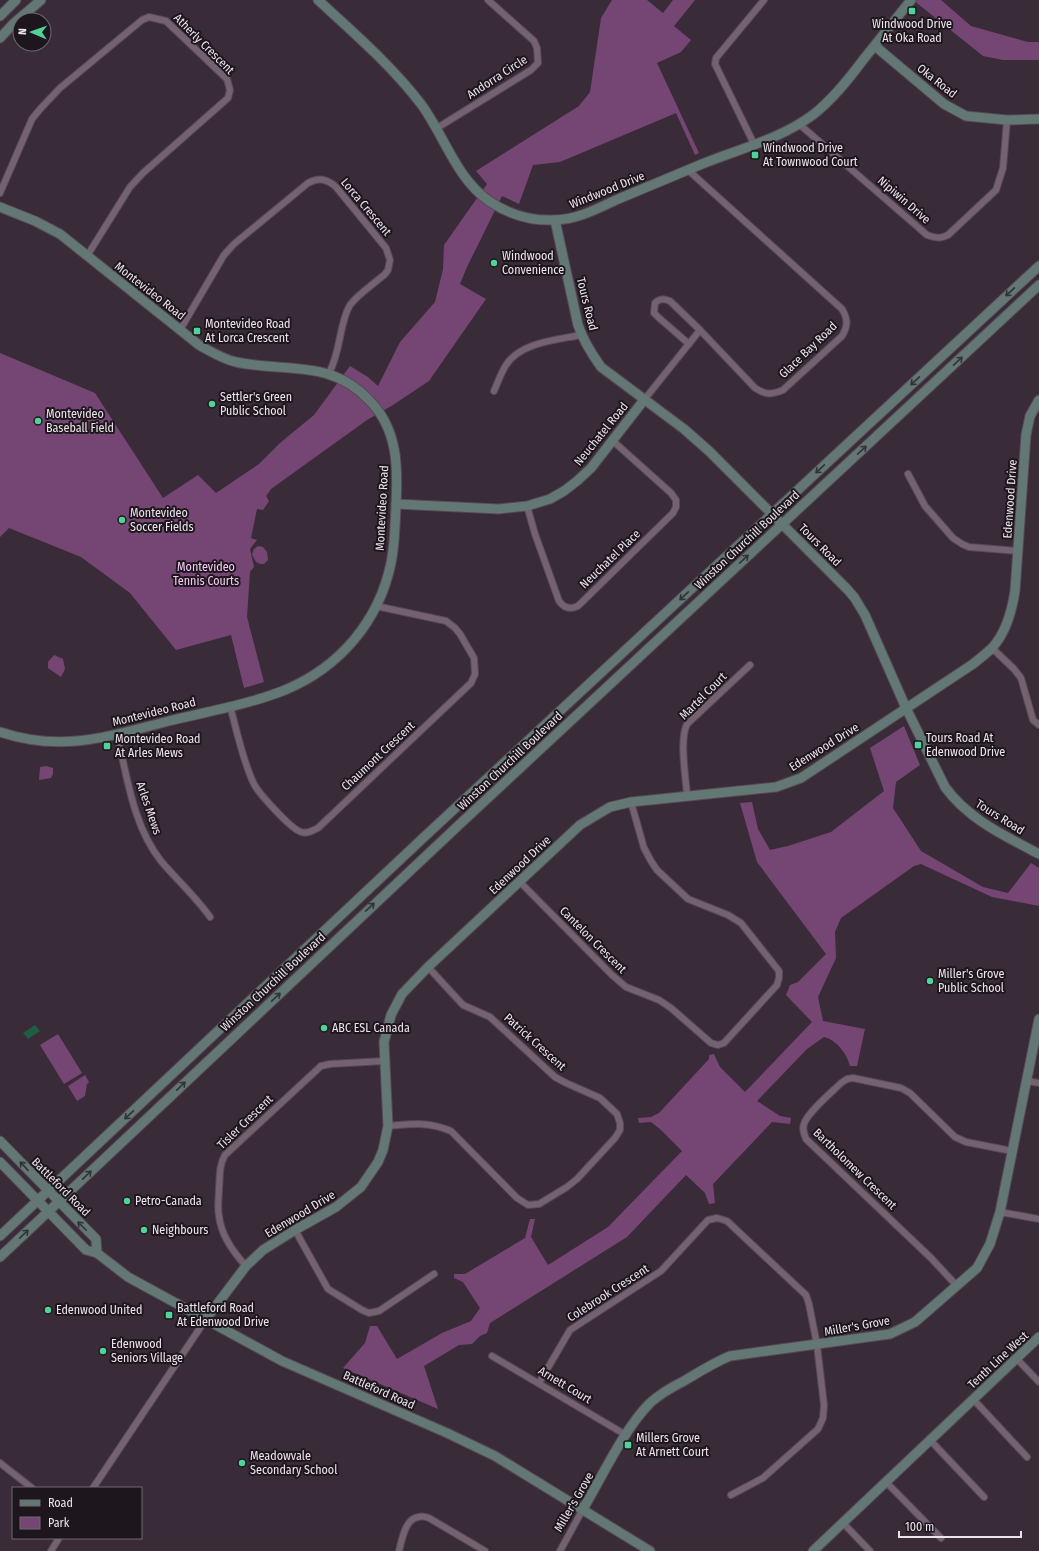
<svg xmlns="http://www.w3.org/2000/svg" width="1039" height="1551" font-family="'Fira Sans Condensed',sans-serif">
<rect width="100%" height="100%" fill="#3a2b39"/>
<!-- green -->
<g fill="#754673">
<path d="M612,0H647L663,13L673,0H695L674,26L691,40L681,52L657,63L699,153L695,155L676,113L560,162L533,165L519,204L502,196L467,267L460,284L486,299L429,381L393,405L367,420L271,489L266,496L269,501L263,510L257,509L251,538L257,540L250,549L254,567L250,572L247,617L264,682L244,688L231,635L176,650L130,593L81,557L9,528L0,537V353L95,393L163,498L198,475L216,493L259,464L280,443L314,415L350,366L368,377L378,386L400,342L435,302L443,269L444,245L487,184L476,171L579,106L590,92L601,18Z"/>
<path d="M913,0H941L971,26L1028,42H1039V60H1003L983,56Z"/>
<path d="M258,546L263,547L267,552L268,560L264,564C256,564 255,561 252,554L254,549Z"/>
<path d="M54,655L63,659L65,669L61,677L48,668V662Z"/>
<path d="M904,726L920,765L896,782L893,808L921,851L983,887L1008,893L1031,863L1039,868V906L992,897L921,864L914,866L841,918L835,932L836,958L818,997L823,1021L865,1029L857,1066H850C847,1054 837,1040 824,1037L807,1049L757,1101L780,1116L791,1118L790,1124L772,1122L713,1184L715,1203L709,1204L705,1193L686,1175L627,1237L490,1323L487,1333L480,1336L472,1344L459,1345L424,1366L438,1409L343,1368L365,1343L370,1326H377L397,1359L442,1333L471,1321L480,1308L463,1282L454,1278V1274H465L525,1238L530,1219H535L531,1237L548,1265L608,1227L682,1151L661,1130L651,1122L639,1123L638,1118L651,1117L659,1113L709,1059V1055L714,1054L720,1067L745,1092L812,1022L786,995L790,985L798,982L826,954L757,862L740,803L752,802L758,829L770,850L788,846L831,832L884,791L870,748Z"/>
<path d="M46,766L53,768V774L51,778L39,780L40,767Z"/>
<path d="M58,1034L82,1073L64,1084L40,1045Z"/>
<path d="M85,1075L89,1082L87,1084L85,1096L77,1101L68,1086Z"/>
</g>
<!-- water -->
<path fill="#1f5e42" d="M35,1025L40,1031L28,1039L23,1033Z"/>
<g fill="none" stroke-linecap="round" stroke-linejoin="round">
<!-- street casing -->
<g stroke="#564955" stroke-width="8">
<g id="street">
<path d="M799,124L927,235C936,238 940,239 948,235L996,190L1003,168L1007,120"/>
<path d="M437,128L531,70L538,63L537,48L534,41L488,0"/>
<path d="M754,144L715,64L716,58L764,0"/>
<path d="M688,170L842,309C848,319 848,326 842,336L783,390C771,395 766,395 755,388L700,330L670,301C664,299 660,298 655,303L654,313L658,317L689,344"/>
<path d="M0,193L32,119L41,108L60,88L142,20L149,17L166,21L227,79L230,90L228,98L143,173L130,187L87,256"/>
<path d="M180,330L224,255L234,244L308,183C319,177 327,179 336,187L386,248L390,260L388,270L385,274C374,284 359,293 350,305C339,323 341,352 329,373"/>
<path d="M494,391C498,382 501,373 506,365C521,342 557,340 581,335"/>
<path d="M644,400L700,330"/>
<path d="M908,474L925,506L953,538L962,544L969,547L1018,551"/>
<path d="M527,506L535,534L559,601C564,608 570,610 578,606L673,513L676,507V500L671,493L613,441"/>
<path d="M992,648L1014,669L1021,678L1033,720L1039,725"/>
<path d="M230,706C237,731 242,758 253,782C257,792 291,829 301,832C307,834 312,831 318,828L471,683L475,674L474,658L460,634L455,628L446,621L376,606"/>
<path d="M117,734C127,776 133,826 161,861C177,880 195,896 210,917"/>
<path d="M687,796C686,777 679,741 687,724L750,665"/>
<path d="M520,882L612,975L626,987L659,1000L671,1008L711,1043L718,1045L724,1043L777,985L779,978V971L741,923L728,915L688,899L657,870L651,861L644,848L631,802"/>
<path d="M1027,1081L1039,1083"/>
<path d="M388,1126C412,1124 427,1121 451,1131L517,1198L528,1205L539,1204L567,1187L577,1179L615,1138L620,1130V1123L617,1114L600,1098L566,1083L555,1077L490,1017L463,1005L428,967"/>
<path d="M1000,1212L1039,1219"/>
<path d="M295,1230L328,1289L362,1310L369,1313L379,1311L434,1274"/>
<path d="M246,1266C233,1252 221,1235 219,1216C217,1207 219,1197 219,1188C220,1176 219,1165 225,1155L321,1066L330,1064L384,1061"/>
<path d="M957,1286L931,1258L806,1139C804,1134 802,1129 804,1124C807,1113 832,1092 841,1083L847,1079L853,1078L901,1088L910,1093L955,1137L966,1142L1012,1151"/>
<path d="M492,1356L626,1435"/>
<path d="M1017,1359L1039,1382"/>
<path d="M539,1383L570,1330L661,1271L708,1220L717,1218L727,1221L806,1295L809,1304L817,1345L824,1405L823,1418L818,1429L763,1478L731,1495"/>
<path d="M973,1399L1027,1457"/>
<path d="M930,1440L984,1497"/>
<path d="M0,1463L32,1488"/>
<path d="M886,1482L941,1538"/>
<path d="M93,1488L206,1319"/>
<path d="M843,1523L870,1551"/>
<path d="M51,1551L59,1538"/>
<path d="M399,1551C402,1540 405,1518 419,1517C422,1516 426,1517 429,1518L485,1551"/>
<path d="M560,1551L583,1509"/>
</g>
</g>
<!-- secondary casing -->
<g stroke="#564955" stroke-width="11">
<g id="secondary">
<path d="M318,0C354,33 391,65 421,104C444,135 456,178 489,201C508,214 531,221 554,220C576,220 597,209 616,200C645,188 673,176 702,164C739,149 781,139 814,114C833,99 848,80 863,60C879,40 895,20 911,0"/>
<path d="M0,16L16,0"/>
<path d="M0,38L13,24L41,0"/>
<path d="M875,46L944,104L966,116L1007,120L1039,119"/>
<path d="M0,207L35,221L60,234L199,345C210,351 222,359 236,362C286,373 330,358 370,401C398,430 398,467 396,505C395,524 395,544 391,563C379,621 340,667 285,690C250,704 206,712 169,721C109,736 63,753 0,732"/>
<path d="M555,220L578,325C583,340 591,353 601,367L684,429L709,451L847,589L854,597L865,615L906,708L945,787C968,819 1005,836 1039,854"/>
<path d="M396,504L499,509L527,506L550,499L564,491L577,481L591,468L644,400"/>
<path d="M0,1141L96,1239L97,1253"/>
<path d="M0,1162L86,1250L97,1253L128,1277L282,1361L447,1433L495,1456L650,1551"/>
<path d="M0,1236L422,839L1039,266"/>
<path d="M0,1257L461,823L1039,285"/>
<path d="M206,1319L246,1266L263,1250L295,1230L336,1207L361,1187L378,1162L383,1150L388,1126L384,1042L391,1015L402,994L428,967L580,825L610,807L631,802L776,787L801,778L973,664C979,659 986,654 992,648C1006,633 1012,610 1015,591L1026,435L1030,416L1039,400"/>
<path d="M583,1509C602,1477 624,1429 650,1403C660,1394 672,1387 684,1381C699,1372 713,1363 730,1356L890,1334L915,1322L977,1268L990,1244L1000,1212L1039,1019"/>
<path d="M813,1551L1039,1337"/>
</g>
</g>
<!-- street -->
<use href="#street" stroke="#746272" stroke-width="6"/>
<!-- secondary -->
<use href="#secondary" stroke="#637874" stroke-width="9"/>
</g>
<!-- one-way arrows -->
<defs><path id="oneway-shaft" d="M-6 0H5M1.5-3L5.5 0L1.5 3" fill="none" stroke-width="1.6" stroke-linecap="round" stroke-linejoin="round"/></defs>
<g stroke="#323337">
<use href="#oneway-shaft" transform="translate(1010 292) rotate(137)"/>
<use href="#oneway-shaft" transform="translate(958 361) rotate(-43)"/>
<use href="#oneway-shaft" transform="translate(915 381) rotate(137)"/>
<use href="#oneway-shaft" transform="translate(862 450) rotate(-43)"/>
<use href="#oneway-shaft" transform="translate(820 469) rotate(137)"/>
<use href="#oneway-shaft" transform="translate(744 559) rotate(-43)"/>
<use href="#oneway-shaft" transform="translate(684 596) rotate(137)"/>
<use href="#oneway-shaft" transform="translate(370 907) rotate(-43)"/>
<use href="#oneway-shaft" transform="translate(276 997) rotate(-43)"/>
<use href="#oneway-shaft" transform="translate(181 1086) rotate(-44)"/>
<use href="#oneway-shaft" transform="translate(129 1115) rotate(137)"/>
<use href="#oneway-shaft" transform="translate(24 1166) rotate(-133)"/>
<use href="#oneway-shaft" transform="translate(87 1175) rotate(-44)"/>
<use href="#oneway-shaft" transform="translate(82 1226) rotate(-135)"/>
<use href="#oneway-shaft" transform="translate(24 1234) rotate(-43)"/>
</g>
<!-- markers -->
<g fill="#4fd399" stroke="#1d161d" stroke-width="1.5">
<rect x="908" y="7" width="8" height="8" rx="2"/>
<rect x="751" y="151" width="8" height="8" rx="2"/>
<circle cx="494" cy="263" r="4"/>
<rect x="193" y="327" width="8" height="8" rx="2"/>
<circle cx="212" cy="404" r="4"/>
<circle cx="38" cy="421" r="4"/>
<circle cx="122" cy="520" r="4"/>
<rect x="914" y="741" width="8" height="8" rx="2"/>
<rect x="103" y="742" width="8" height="8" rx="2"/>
<circle cx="930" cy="981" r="4"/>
<circle cx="324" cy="1028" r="4"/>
<circle cx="127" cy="1201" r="4"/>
<circle cx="144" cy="1230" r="4"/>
<circle cx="48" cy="1310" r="4"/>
<rect x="165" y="1311" width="8" height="8" rx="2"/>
<circle cx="103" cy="1351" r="4"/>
<rect x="624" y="1441" width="8" height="8" rx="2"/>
<circle cx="242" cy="1463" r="4"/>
</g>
<g text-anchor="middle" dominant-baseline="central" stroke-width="4" stroke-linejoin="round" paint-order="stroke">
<!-- poi labels -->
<g font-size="12" fill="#ede3ec" stroke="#1d161d" text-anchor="start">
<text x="912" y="24" text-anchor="middle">Windwood Drive<tspan x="912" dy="14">At Oka Road</tspan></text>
<text x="763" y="148">Windwood Drive<tspan x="763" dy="14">At Townwood Court</tspan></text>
<text x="502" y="256">Windwood<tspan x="502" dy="14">Convenience</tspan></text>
<text x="205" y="324">Montevideo Road<tspan x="205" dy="14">At Lorca Crescent</tspan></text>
<text x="220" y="397">Settler's Green<tspan x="220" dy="14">Public School</tspan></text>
<text x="46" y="414">Montevideo<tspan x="46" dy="14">Baseball Field</tspan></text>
<text x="130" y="513">Montevideo<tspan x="130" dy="14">Soccer Fields</tspan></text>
<text x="926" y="738">Tours Road At<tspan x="926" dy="14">Edenwood Drive</tspan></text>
<text x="115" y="739">Montevideo Road<tspan x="115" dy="14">At Arles Mews</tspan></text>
<text x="938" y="974">Miller's Grove<tspan x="938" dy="14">Public School</tspan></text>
<text x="332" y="1028">ABC ESL Canada</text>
<text x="135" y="1201">Petro-Canada</text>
<text x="152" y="1230">Neighbours</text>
<text x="177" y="1308">Battleford Road<tspan x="177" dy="14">At Edenwood Drive</tspan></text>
<text x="56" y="1310">Edenwood United</text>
<text x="111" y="1344">Edenwood<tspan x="111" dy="14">Seniors Village</tspan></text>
<text x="636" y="1438">Millers Grove<tspan x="636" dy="14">At Arnett Court</tspan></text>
<text x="250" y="1456">Meadowvale<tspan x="250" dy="14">Secondary School</tspan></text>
</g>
<!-- street labels -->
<g font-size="12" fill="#ede3ec" stroke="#1d161d">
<text transform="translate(204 44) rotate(45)">Atherly Crescent</text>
<text transform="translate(497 77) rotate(-33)">Andorra Circle</text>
<text transform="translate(937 81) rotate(38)">Oka Road</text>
<text transform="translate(607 190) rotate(-22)">Windwood Drive</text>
<text transform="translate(904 200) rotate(41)">Nipiwin Drive</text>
<text transform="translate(366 207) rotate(50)">Lorca Crescent</text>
<text transform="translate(150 291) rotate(38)">Montevideo Road</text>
<text transform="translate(587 304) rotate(76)">Tours Road</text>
<text transform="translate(808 350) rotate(-44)">Glace Bay Road</text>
<text transform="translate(601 434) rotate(-51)">Neuchatel Road</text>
<text transform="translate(1010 499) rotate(-86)">Edenwood Drive</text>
<text transform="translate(382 508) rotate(-87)">Montevideo Road</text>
<text transform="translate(747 540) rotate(-43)">Winston Churchill Boulevard</text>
<text transform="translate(820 545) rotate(45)">Tours Road</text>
<text transform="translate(610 559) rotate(-44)">Neuchatel Place</text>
<text transform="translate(703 696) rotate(-45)">Martel Court</text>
<text transform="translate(154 712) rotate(-14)">Montevideo Road</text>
<text transform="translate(824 747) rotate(-32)">Edenwood Drive</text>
<text transform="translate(378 756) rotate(-43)">Chaumont Crescent</text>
<text transform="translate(510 761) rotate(-43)">Winston Churchill Boulevard</text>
<text transform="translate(149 808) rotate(71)">Arles Mews</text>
<text transform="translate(1000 817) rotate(32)">Tours Road</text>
<text transform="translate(520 865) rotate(-43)">Edenwood Drive</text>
<text transform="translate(593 940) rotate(45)">Cantelon Crescent</text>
<text transform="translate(273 982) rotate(-43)">Winston Churchill Boulevard</text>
<text transform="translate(535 1042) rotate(42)">Patrick Crescent</text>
<text transform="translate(245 1122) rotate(-44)">Tisler Crescent</text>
<text transform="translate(855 1169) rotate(44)">Bartholomew Crescent</text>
<text transform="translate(61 1187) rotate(45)">Battleford Road</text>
<text transform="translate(300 1214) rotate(-31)">Edenwood Drive</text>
<text transform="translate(608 1293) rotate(-33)">Colebrook Crescent</text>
<text transform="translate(857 1326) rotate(-10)">Miller's Grove</text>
<text transform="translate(998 1360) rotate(-43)">Tenth Line West</text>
<text transform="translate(565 1385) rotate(31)">Arnett Court</text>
<text transform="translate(379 1390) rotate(24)">Battleford Road</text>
<text transform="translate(574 1502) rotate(-60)">Miller's Grove</text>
</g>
<!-- park labels -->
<g font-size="12" fill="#f8c9f4" stroke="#1d161d">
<text x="206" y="567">Montevideo<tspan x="206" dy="14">Tennis Courts</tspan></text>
</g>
</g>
<!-- legend -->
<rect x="12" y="1487" width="130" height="52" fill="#1d161d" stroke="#706870"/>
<rect x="20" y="1500" width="20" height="6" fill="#637874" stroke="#706870"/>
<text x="48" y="1507" font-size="12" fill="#ede3ec">Road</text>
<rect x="20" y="1517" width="20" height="12" fill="#754673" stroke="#706870"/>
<text x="48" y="1527" font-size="12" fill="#ede3ec">Park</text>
<!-- north arrow -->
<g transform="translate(32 32) rotate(272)"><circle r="19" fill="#1d161d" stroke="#706870"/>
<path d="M0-3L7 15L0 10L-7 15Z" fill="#4fd399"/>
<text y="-6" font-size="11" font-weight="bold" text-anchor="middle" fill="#ede3ec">N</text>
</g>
<!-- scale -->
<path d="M899 1531v6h122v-6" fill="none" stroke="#ede3ec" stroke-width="2"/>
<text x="905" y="1531" font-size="12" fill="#ede3ec" stroke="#1d161d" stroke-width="3" paint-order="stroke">100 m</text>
</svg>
